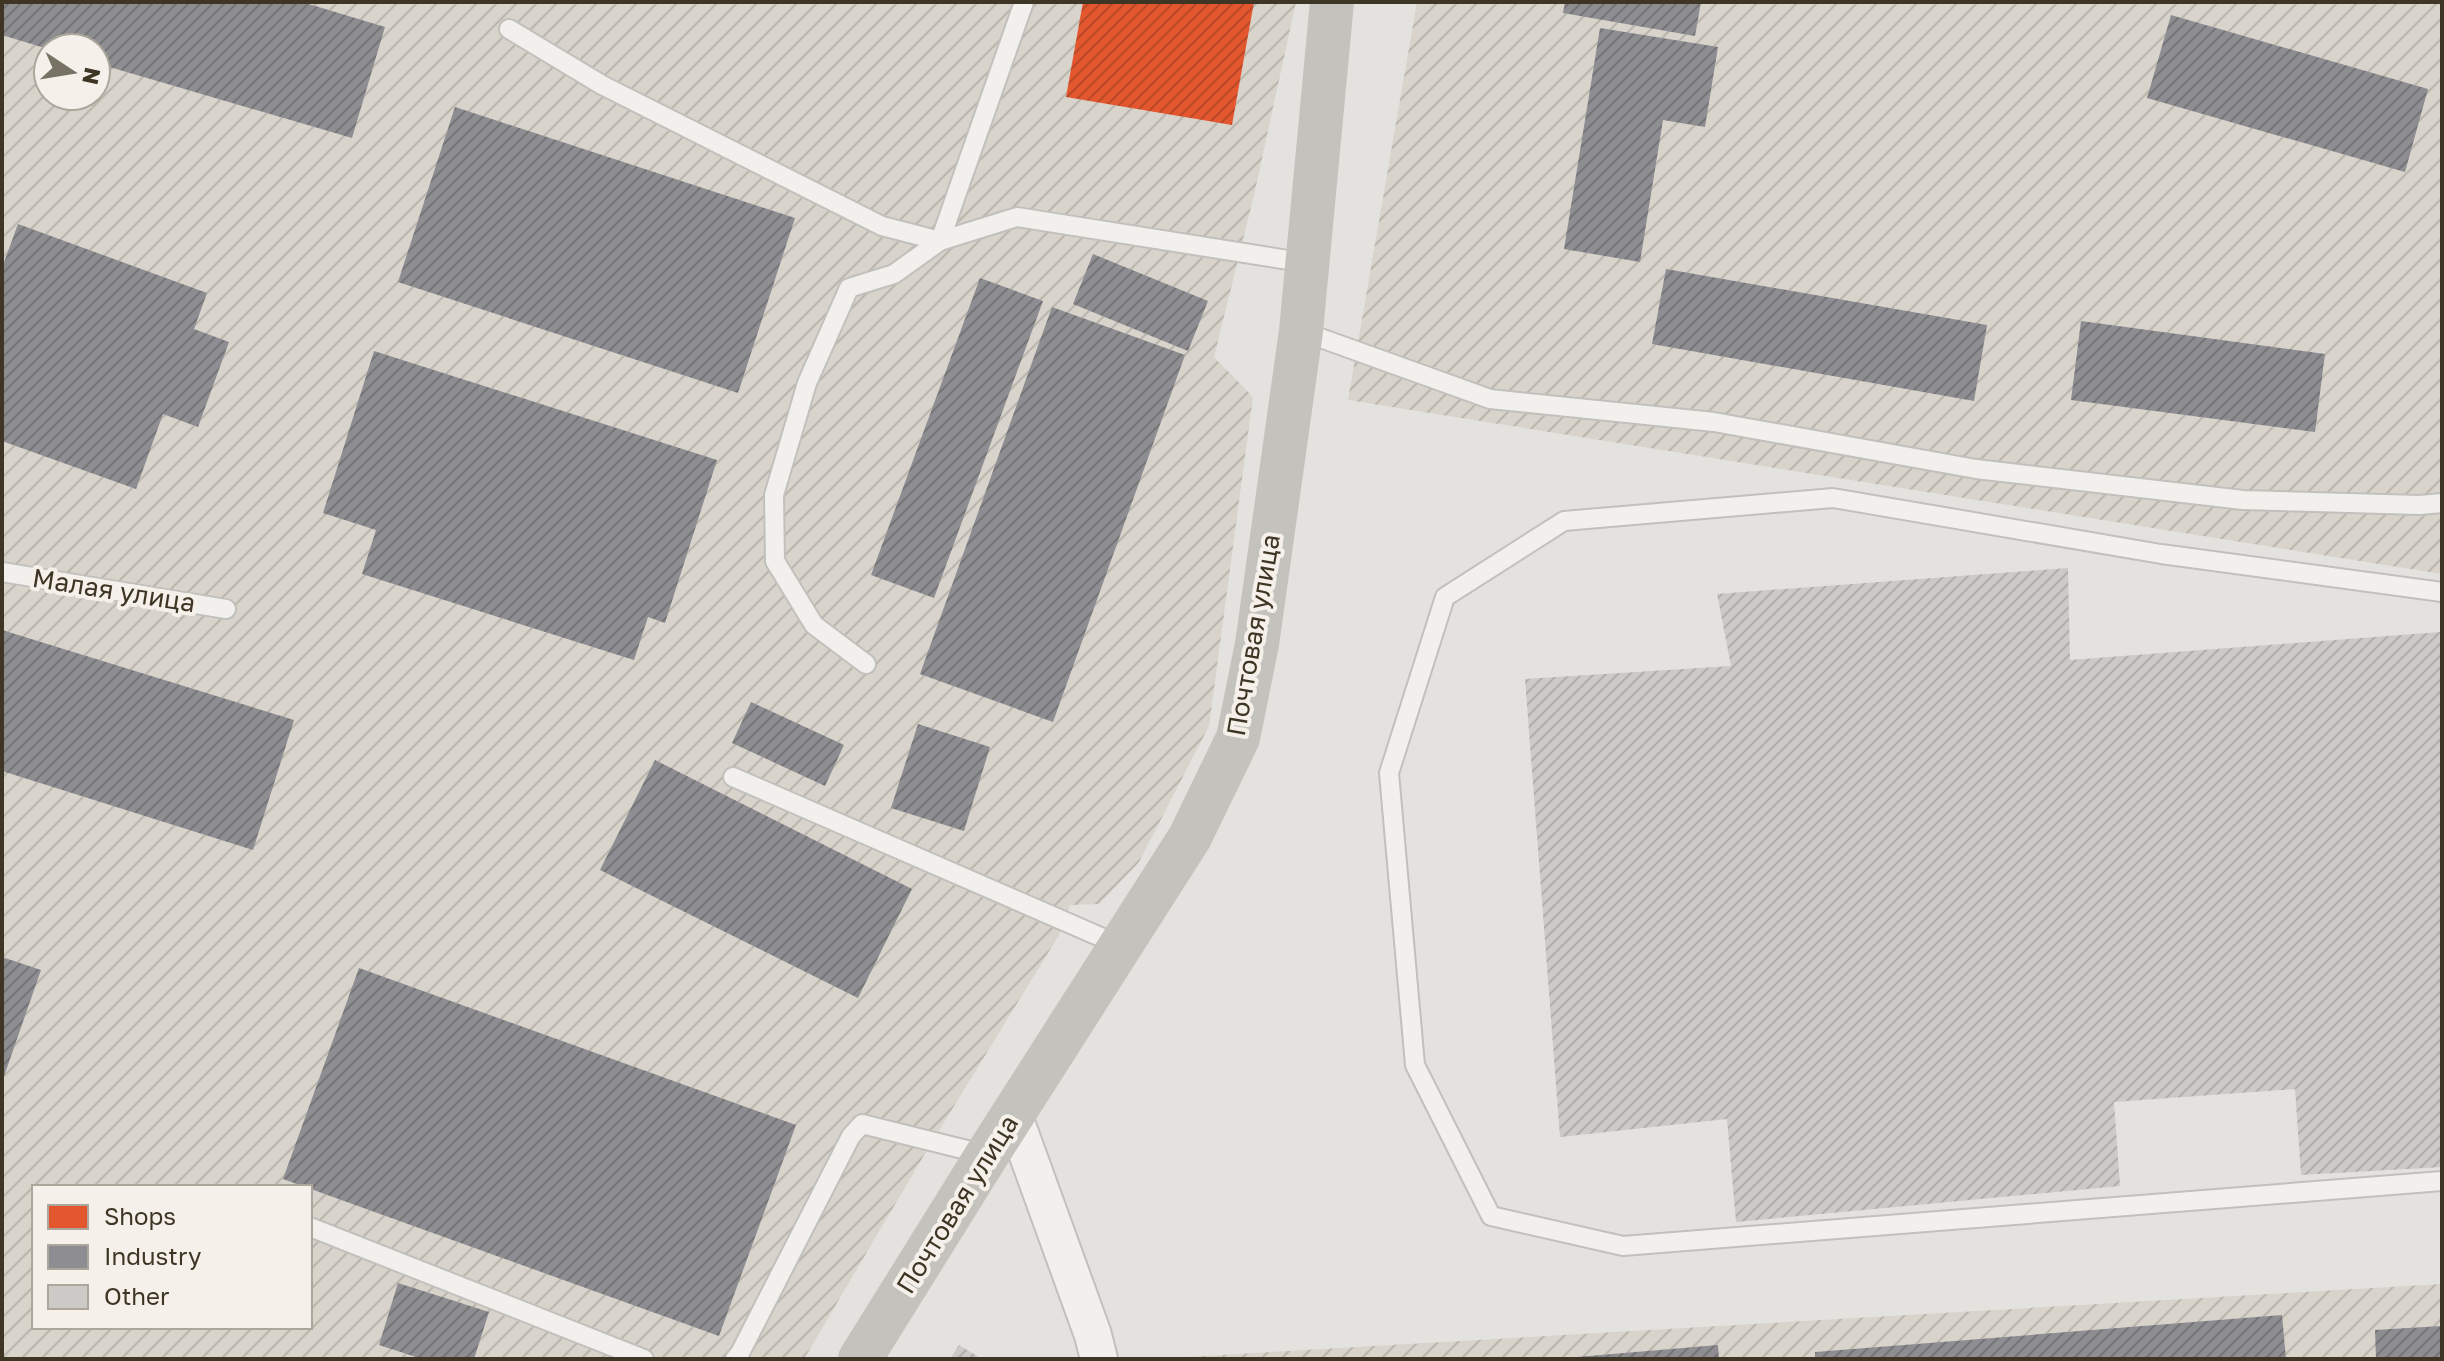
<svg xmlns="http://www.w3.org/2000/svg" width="2444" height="1361" font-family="'Golos Text',sans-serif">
<defs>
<pattern id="industrial-furrows" width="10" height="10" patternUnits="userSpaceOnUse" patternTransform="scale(2)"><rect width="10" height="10" fill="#d8d3cb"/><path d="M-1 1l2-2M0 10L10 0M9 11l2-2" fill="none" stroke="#bab6ae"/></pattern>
<pattern id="shops-hatch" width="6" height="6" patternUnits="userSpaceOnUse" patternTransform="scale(2)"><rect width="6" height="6" fill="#e4572e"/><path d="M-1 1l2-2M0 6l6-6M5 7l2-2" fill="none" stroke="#ba4927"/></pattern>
<pattern id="industry-hatch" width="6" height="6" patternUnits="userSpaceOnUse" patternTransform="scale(2)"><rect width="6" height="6" fill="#8d8d92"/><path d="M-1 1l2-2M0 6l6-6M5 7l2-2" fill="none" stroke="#757477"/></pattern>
<pattern id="building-hatch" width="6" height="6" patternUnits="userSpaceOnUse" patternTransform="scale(2)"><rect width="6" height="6" fill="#cccac6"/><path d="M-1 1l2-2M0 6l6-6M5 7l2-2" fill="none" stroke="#b0aeaa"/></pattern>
</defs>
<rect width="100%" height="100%" fill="#e4e2de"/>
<!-- industrial -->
<g fill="url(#industrial-furrows)" fill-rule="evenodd">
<path d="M2,2H1296L1254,195L1214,357L1253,397L1209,726L1139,862L1099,904L1070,905L1059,935L927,1150L804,1359H2ZM48,48H96V96H48ZM34,1187H310V1327H34Z"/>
<path d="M1417,2H2442V574L1348,400Z"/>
<path d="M2442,1284V1359H1150Z"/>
</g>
<!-- shops -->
<path fill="url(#shops-hatch)" d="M1083,2H1254L1232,125L1066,97Z"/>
<!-- industry -->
<g fill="url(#industry-hatch)">
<path d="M2,2H302L385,27L352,138L96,63V48L48,49L2,35Z"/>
<path d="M1565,2H1701L1695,36L1563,13Z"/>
<path d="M2171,15L2428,89L2405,172L2147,98Z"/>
<path d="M1600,28L1718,47L1705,127L1663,120L1640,262L1564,249Z"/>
<path d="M455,107L795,218L738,393L398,282Z"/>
<path d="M18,224L207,293L194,329L229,342L198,427L163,414L136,489L2,441V268Z"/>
<path d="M1093,254L1208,301L1188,351L1073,304Z"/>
<path d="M1666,269L1987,325L1974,401L1652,344Z"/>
<path d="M980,278L1043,301L934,598L871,575Z"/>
<path d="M1052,307L1185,355L1053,722L920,674Z"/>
<path d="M2081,321L2325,354L2315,432L2071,400Z"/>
<path d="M374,351L717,460L665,623L648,617L634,660L362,574L376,530L323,513Z"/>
<path d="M2,630L294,720L253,850L2,771Z"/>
<path d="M751,702L844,745L825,786L732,743Z"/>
<path d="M918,724L990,747L964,831L891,808Z"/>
<path d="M655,760L912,889L858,998L600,870Z"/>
<path d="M2,957L41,970L2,1082Z"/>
<path d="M359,968L796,1125L719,1336L283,1179Z"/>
<path d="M398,1283L489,1312L474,1359H422L379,1345Z"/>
<path d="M2282,1315L2286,1359H1815V1352Z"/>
<path d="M2442,1326V1359H2376L2375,1330Z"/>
<path d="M1718,1345L1719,1359H1577V1357Z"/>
</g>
<!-- building -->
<g fill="url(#building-hatch)">
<path d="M2068,568L2070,660L2440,632L2442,665V1167L2301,1175L2295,1089L2114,1102L2120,1186L1736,1222L1727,1119L1560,1137L1525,679L1731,666L1717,594Z"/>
<path d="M959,1345L982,1359H950Z"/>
</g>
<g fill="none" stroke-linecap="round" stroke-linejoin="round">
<!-- lane casing -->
<g stroke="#c2c0bc" stroke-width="22">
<g id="lane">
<path d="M509,29L602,85L882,226L940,241L1017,217L1307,263"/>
<path d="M1301,331L1490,399L1714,422L1976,469L2243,500L2420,505L2442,503"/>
<path d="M2,572L226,609"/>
<path d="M2442,592L2161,554L1833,498L1564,521L1445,597L1389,773L1415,1065L1491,1216L1623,1246L2442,1181"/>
<path d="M866,664L814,625L775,561L774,495L807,383L849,288L894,274L940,241L1024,2"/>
<path d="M733,777L1119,945"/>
<path d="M310,1227L644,1359"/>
<path d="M735,1359L740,1353L851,1136L862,1124L987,1155"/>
</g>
</g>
<!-- street casing -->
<g stroke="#c2c0bc" stroke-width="40">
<path id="street" d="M1013,1114L1093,1335L1099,1359"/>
</g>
<!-- lane -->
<use href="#lane" stroke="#f1f0ed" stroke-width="18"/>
<!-- street -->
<use href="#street" stroke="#f1f0ed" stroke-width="36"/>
<!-- secondary -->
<path stroke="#c4c2bc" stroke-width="44" d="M860,1359L987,1155L1190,837L1238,738L1257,644L1301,331L1332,2"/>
</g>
<g text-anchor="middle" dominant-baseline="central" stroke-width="8" stroke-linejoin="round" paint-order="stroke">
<!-- street labels -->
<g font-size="26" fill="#3e3524" stroke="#f5f1ea">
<text transform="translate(114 590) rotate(9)">Малая улица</text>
<text transform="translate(1253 635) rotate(-80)">Почтовая улица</text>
<text transform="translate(957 1204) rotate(-58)">Почтовая улица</text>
</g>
</g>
<!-- border -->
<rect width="2444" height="1361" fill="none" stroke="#3e3524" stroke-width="8"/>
<!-- legend -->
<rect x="32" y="1185" width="280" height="144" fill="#f5f1ea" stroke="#aca69b" stroke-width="2"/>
<rect x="48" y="1205" width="40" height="24" fill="#e4572e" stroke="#aca69b" stroke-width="2"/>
<text x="104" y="1225" font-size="24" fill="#3e3524">Shops</text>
<rect x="48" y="1245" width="40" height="24" fill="#8d8d92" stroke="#aca69b" stroke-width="2"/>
<text x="104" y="1265" font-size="24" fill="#3e3524">Industry</text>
<rect x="48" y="1285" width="40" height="24" fill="#cccac6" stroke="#aca69b" stroke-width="2"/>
<text x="104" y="1305" font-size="24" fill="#3e3524">Other</text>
<!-- north arrow -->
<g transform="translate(72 72) rotate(102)"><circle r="38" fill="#f5f1ea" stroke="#aca69b" stroke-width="2"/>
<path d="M0-6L14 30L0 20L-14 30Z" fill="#787265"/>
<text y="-12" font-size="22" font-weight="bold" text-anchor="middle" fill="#3e3524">N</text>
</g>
</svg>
